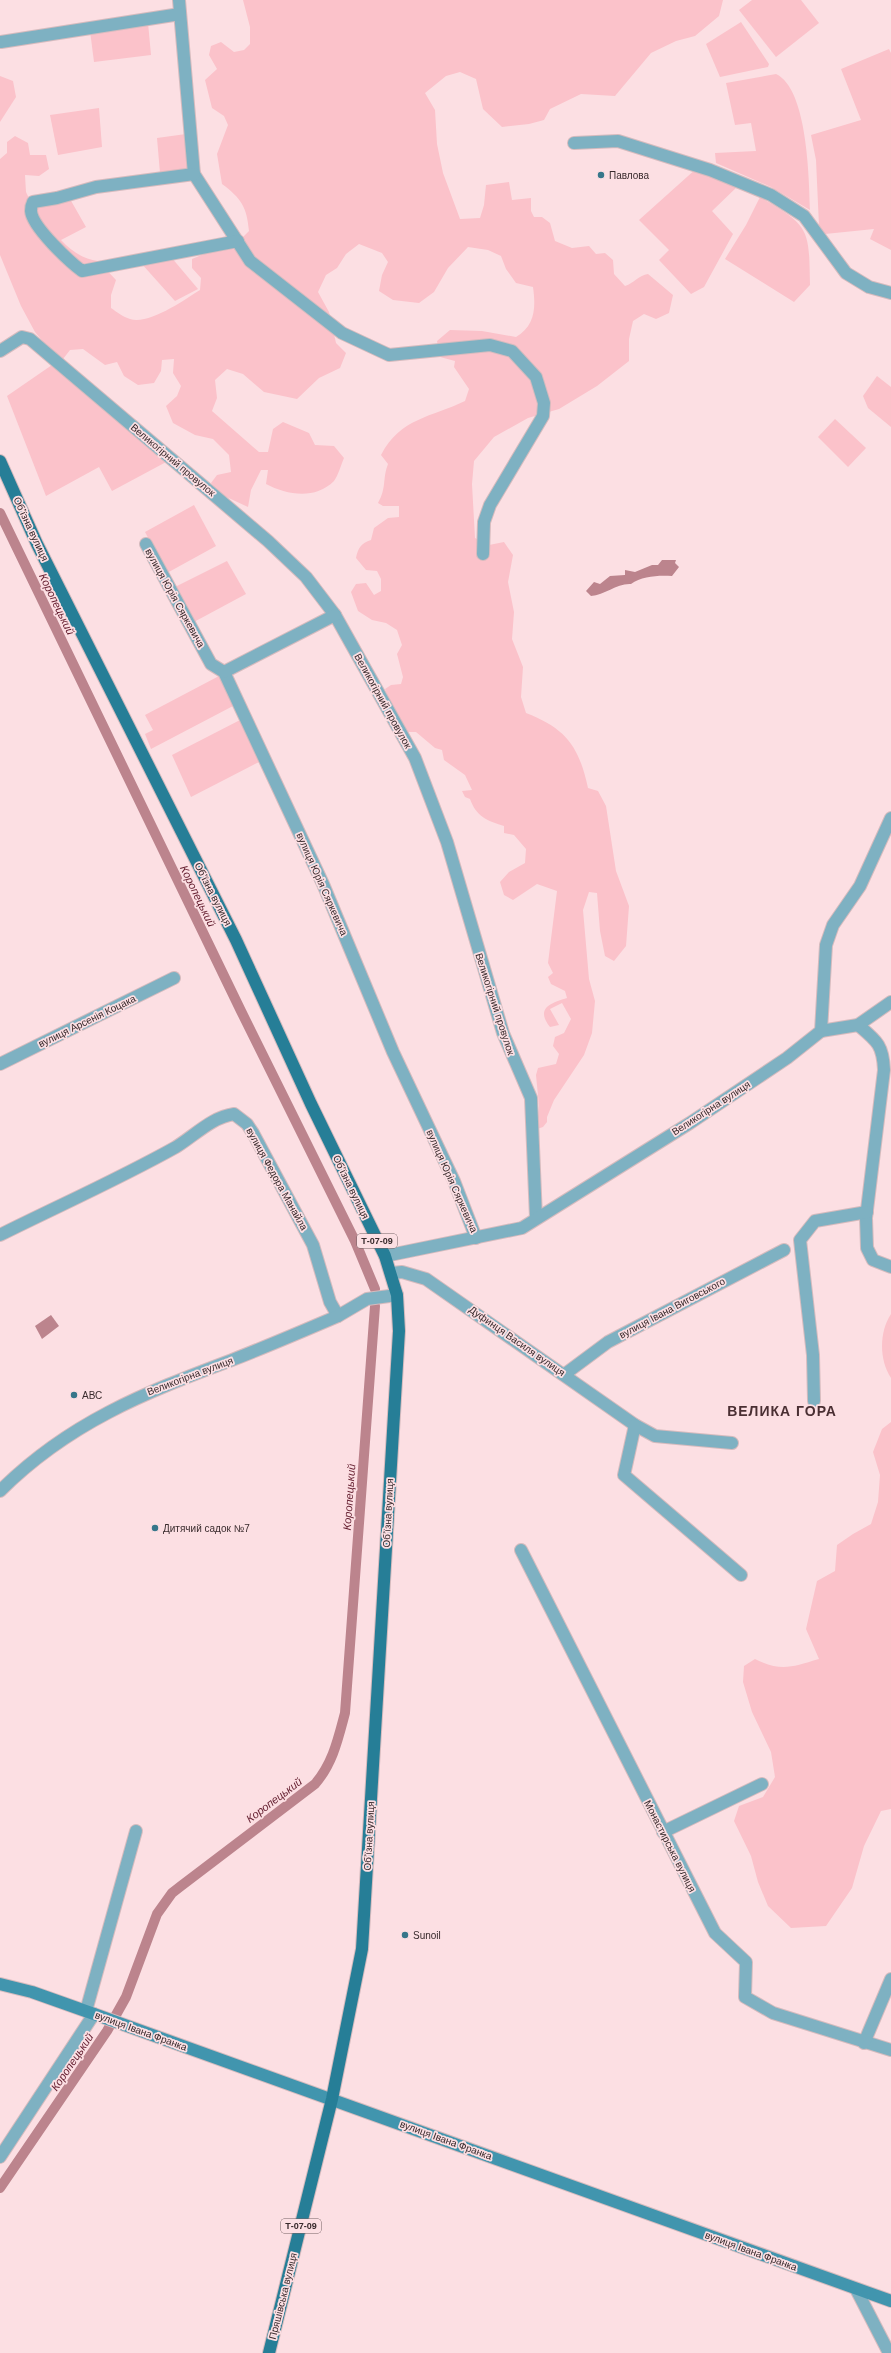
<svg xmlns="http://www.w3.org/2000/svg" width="891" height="2353" font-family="Arial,sans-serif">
<rect width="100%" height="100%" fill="#fcdfe3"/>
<!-- green -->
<g fill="#fbc2ca">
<path d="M243,0H723L719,16L695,36L676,41L651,53L615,96L581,94L550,109L544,120L529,124L502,127L483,109L476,79L460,72L446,76L425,93L435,110L437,144L443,173L460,219L480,218L484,205L486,185L509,182L512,200L531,198V211L534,217H542L550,223L555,241L572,248L589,246L596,254L605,253L613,260L614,274L625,286C634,283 639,275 648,274L673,295L669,313L656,319L644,314L633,321L629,339V361L597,386L559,409L528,418L494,437L474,461L472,484L475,538L489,545L504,542L513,555L508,582L514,612L512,639L523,667L521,697L526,713C567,729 579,747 588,788L598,791L606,806L616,871L629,906L626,946L614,961L605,956L600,931L597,893L589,892L583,910L589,979L595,1001L592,1033L584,1055L554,1100L547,1117V1122L543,1127L537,1129L539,1106L536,1075L538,1068L556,1064L559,1054L553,1046L555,1037L564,1033L571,1019L562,1003L550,1009L559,1025L550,1027C535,1008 551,1003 567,998L565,991L551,984L548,977L553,973L548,963L557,891L537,884L513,900L504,895L500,882L509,872L525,863L526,849L514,835L504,833V826C487,821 476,816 470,799L465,797L462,791L472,790L465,775L444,760L442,750L435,748L416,732H408C397,719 391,705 385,689L391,685L401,684L403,677L397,654L402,645L397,630L386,623L372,620L358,611L351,592L356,584L366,583L374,595L381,591V579L377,571L366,570L356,558C358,548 361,543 371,540L374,528L388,518L399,517V506H383L378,503C387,487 382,480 388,464L381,455C400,418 432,417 465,401L469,389L454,367L455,361L440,357L437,341L450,330L482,331L516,337C535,326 536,308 533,287L516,283L506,269L501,256L488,250L468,247L448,268L434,292L419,303L393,300L379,291L382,275L388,262L382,253L359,244L346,254L337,268L326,275L318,292L329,312L336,343L346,353L340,368L319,378L297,399L264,392L243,374L227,369L215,380L217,398L212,411L259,452H268L273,429L283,422L309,433L315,445L334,446L344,458C341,465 338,476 334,481C315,500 287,495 266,484L268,470H261L251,490L248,507L220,494L211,483L217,475L231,472L229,455L213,439L195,435L173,423L166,406L177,396L181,386L173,373L174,359L162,360L161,371L154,383L138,385L124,376L117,362L105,365L83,349L70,350L63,359L49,349L35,332L21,306L0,255V159L7,153V142L15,136L28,143L30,155H46L49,169L39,176L25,175L26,192L34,209L35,206L70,199L86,227L61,240C71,251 83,259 98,261L116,280L111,295V308C117,312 123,317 130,319C149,325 184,300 200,290L201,278L192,268V259L242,238L249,231C247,207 241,198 222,184L217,154L228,125L224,116L212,108L205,80L217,69L209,55L211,46L221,42L234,52L244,50L250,44V27Z"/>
<path d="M752,0H801L819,23L776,57L739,10Z"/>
<path d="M741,22L769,64L768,67L720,77L706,44Z"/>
<path d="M148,23L151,55L94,62L90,31Z"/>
<path d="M889,49L891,53V250L870,239L874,229L825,234L819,226L816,160L811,135L861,120L841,69Z"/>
<path d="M776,74C808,89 809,180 810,210L771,187L716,163L715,153L756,151L751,123L735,125L726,83Z"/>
<path d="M0,76L13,81L16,97L0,122Z"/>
<path d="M99,108L102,147L58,155L50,115Z"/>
<path d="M186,134L188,171L160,173L157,138Z"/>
<path d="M697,168L739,185L712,211L733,234L704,287L691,294L659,260L669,250L639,220Z"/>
<path d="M760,197C810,226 809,228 810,285L794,302L725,259L746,225Z"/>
<path d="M171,257L198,289L175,301L141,263Z"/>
<path d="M52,365L168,461L112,491L99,467L46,496L7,396Z"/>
<path d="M877,376L891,387V427L868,408L863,396Z"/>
<path d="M835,419L866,448L848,467L818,437Z"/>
<path d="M194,505L216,546L167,573L145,532Z"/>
<path d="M227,561L246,594L192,623L173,588Z"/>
<path d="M219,676L233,706L151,749L145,734L153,730L145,715Z"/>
<path d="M242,719L261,761L191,797L172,755Z"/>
<path d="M891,1314V1378C879,1360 879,1332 891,1314Z"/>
<path d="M891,1422V1809L881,1811L864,1846L852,1888L826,1926L791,1928L768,1906L758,1882L751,1856L734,1821L739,1806L763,1797L775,1777L771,1752L752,1712L743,1682L744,1666L755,1659C782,1672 791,1667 819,1659L806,1629L817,1581L835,1571L837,1545L853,1534L871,1524L878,1502L880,1475L873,1452L882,1429Z"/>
</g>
<!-- water -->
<g fill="#bc848d">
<path d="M662,560H676L675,563L679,567L672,576C659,575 642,576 631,584C617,583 605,595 591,596L586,591L594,582L600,584L610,576L625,575V570L635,572L652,565H658Z"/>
<path d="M51,1315L59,1326L42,1339L35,1326Z"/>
</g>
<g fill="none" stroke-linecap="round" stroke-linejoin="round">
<!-- canal -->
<g stroke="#bc848d" stroke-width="10">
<path d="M0,513L241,1011L355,1241L375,1289"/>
<path d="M0,2188L107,2031L126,1997L157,1914L172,1893L181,1886L315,1784C333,1763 338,1739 345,1713L375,1306"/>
</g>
<!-- street casing -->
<g stroke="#d5bbbe" stroke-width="14">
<g id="street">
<path d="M179,0L194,174L250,261L342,333L389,355L490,345L512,351L536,377L544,403L543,416L490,505L484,522L483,554"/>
<path d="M1,42L180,14"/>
<path d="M574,143L618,141L710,170L771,195L804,216L846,273L869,287L891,293"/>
<path d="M194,174L96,187L57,198L33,202C32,204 31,209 31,211C32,227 70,262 82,271L238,241"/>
<path d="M0,351L22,337L30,339L268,541L306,577L335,615L415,758L447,842L503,1033L531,1098L536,1218"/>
<path d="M146,544L211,664L224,672L323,884L393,1052L454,1181L476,1238"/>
<path d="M224,672L335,615"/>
<path d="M858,1025C877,1041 883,1045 884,1070L866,1218L867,1248L873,1260L891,1267"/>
<path d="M821,1031L858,1025L891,1002"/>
<path d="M0,1064L174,978"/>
<path d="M0,1235C58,1206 119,1179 176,1147C194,1136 212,1117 234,1114L247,1124L253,1133L313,1245L330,1302L338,1316"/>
<path d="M385,1256L522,1228L690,1123L787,1058L821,1031L826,945L833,925L860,886L891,818"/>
<path d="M392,1273L402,1272L426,1279L635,1425L655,1436L732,1443"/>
<path d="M565,1374L608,1342L784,1250"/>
<path d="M814,1401L813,1355L800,1240L815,1221L867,1212"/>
<path d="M635,1425L624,1475L741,1575"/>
<path d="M0,1491C68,1423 144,1393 232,1360C268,1346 303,1331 338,1316L367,1299L397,1295"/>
<path d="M521,1550L715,1933L746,1962L745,1997L773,2013L891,2050"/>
<path d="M663,1832L762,1784"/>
<path d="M86,2011L136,1831"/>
<path d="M864,2043L891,1979"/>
<path d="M0,2157L94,2014"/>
<path d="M856,2289L889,2353"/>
</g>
</g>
<!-- secondary casing -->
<g stroke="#d5bbbe" stroke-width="14">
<path id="secondary" d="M0,1984L32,1992L94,2014L891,2301"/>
</g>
<!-- primary casing -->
<g stroke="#d5bbbe" stroke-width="14">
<path id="primary" d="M0,461L37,544L236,940L311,1104L385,1256L397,1295L399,1331L362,1949L332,2099L269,2353"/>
</g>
<!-- street -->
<use href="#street" stroke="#7eb1c2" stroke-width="12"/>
<!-- secondary -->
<use href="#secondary" stroke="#4195ae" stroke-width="12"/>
<!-- primary -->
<use href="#primary" stroke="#267e97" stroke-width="12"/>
</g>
<!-- markers -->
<g fill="#36768a" stroke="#fcdfe3" stroke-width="1.5">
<circle cx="601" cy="175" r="4"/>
<circle cx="74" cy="1395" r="4"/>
<circle cx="155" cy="1528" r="4"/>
<circle cx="405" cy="1935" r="4"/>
</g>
<g text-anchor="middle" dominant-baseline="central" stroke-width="3.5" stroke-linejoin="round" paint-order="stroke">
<!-- shield labels -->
<g fill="#fcdfe3" stroke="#736063" stroke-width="1">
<rect x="357" y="1234" width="40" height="14" rx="3"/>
<rect x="281" y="2219" width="40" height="14" rx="3"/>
</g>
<g font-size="9" font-weight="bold" fill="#382a2c">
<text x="377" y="1241">Т-07-09</text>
<text x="301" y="2226">Т-07-09</text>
</g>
<!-- poi labels -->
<g font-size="10" fill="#382a2c" stroke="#fcdfe3" text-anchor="start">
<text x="609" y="175">Павлова</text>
<text x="82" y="1395">АВС</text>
<text x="163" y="1528">Дитячий садок №7</text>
<text x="413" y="1935">Sunoil</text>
</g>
<!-- street labels -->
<g font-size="10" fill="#382a2c" stroke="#fcdfe3">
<text transform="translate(173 460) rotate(40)">Великогірний провулок</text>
<text transform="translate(31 529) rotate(65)">Обʼїзна вулиця</text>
<text transform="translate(175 598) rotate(61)">вулиця Юрія Сяркевича</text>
<text transform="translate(383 701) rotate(61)">Великогірний провулок</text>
<text transform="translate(322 884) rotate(66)">вулиця Юрія Сяркевича</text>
<text transform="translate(213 894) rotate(63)">Обʼїзна вулиця</text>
<text transform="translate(495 1004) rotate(72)">Великогірний провулок</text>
<text transform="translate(87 1021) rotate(-26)">вулиця Арсенія Коцака</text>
<text transform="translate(711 1108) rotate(-33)">Великогірна вулиця</text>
<text transform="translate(277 1179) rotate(61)">вулиця Федора Манайла</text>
<text transform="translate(452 1181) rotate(66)">вулиця Юрія Сяркевича</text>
<text transform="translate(351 1187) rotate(64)">Обʼїзна вулиця</text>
<text transform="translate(672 1308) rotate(-28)">вулиця Івана Виговського</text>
<text transform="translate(517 1341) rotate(35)">Дуфинця Василя вулиця</text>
<text transform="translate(190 1376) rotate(-21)">Великогірна вулиця</text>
<text transform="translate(388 1513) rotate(-87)">Обʼїзна вулиця</text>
<text transform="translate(369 1836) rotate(-87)">Обʼїзна вулиця</text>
<text transform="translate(670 1846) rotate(63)">Монастирська вулиця</text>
<text transform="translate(141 2031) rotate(20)">вулиця Івана Франка</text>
<text transform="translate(446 2140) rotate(20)">вулиця Івана Франка</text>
<text transform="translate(751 2251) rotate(20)">вулиця Івана Франка</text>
<text transform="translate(283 2296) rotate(-76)">Пряшівська вулиця</text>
</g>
<!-- water labels -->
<g font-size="11" font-style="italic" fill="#662132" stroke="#fcdfe3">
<text transform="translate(57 604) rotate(64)">Коропецький</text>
<text transform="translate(198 896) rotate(64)">Коропецький</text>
<text transform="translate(349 1497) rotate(-86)">Коропецький</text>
<text transform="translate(274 1800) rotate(-37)">Коропецький</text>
<text transform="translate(72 2062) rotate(-56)">Коропецький</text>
</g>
<!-- district labels -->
<g font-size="14" font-weight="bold" letter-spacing="1" fill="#4a2f33" stroke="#fcdfe3">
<text x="782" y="1411">ВЕЛИКА ГОРА</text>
</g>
</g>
</svg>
